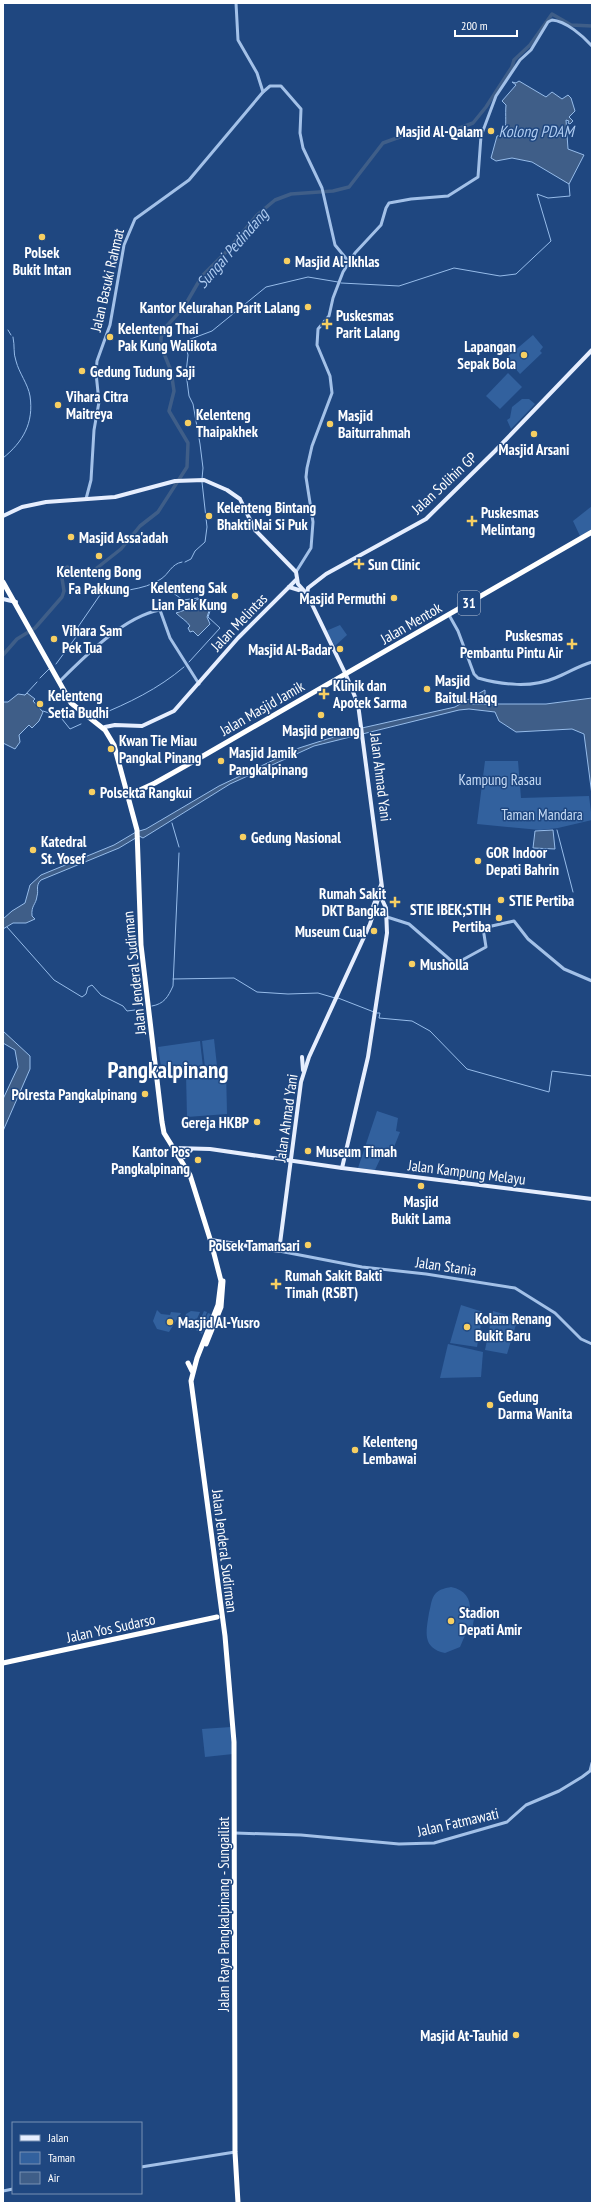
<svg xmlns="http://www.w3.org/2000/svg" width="595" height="2206" font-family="'PT Sans Narrow',sans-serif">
<rect width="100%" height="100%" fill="#1f4780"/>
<!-- green -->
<g fill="#32619e">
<path d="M533,335L543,347L540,351L542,353L520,374L506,358Z"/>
<path d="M508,373L522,387L500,409L486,396Z"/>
<path d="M522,399H529L535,404L511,429L507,420L510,418L512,407Z"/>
<path d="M592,506V529L580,536L573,521Z"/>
<path d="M340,625L347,635L335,646L326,631Z"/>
<path d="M485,761H518L521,798L589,796L592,820L558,828L540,830L477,824Z"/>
<path d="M214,1039L217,1066L205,1067L202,1041Z"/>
<path d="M200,1041L203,1067L162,1073L158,1047Z"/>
<path d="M226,1068L227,1114L187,1117L186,1073Z"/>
<path d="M377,1111L398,1118L396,1131L400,1132L392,1152L382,1155L375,1170L358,1168Z"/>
<path d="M461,1305L483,1312L477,1347L450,1343Z"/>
<path d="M157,1310L161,1314L170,1315L171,1312L181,1313L169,1332L157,1329L153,1321Z"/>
<path d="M191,1311L200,1312L192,1330L186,1326L184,1320L186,1314Z"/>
<path d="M204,1311L207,1312L200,1330L208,1313L211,1314L202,1334L196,1330Z"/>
<path d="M493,1311L518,1318L507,1354L485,1350Z"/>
<path d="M448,1344L483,1352L481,1377L440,1378Z"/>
<path d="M451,1587C465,1590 471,1598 470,1612L475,1614L471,1634L466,1633L460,1647L445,1653C422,1648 426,1632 429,1613C431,1606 431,1598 436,1593C440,1589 446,1588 451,1587Z"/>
<path d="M231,1727L233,1754L205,1757L202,1729Z"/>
</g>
<!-- water -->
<g fill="#3f5e88" stroke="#96bcea">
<path d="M519,81L546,97L552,92L562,99L568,95L571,98L575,111L569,117L573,121L570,124L568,123L569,121L566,120L568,149L584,155L569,184L532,162L512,158L496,161L491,158L497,136L504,134C507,124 505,116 506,105L502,101L516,85L512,82L516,83Z"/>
<path d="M198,599L209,611L207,617L210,624L198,636L193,631L190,632L188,628L190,626C187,621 181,618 176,613L185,610L182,602L184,601L193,602Z"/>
<path d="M485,690V695L472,701V704H546L592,698V795L584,734L572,729L516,732L499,721L495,712L469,709L459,710L314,746L230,784L143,838L139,836L119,848L41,880C35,886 39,890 37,896C36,905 31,905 32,916L35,919L26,923H13L3,929V919L12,911L25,903L30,885L41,875L114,845L136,832L146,829L219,786L299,748L362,728L455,707Z"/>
<path d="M27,693L35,699L33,701L43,712L39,721L32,728L29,725L19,735L20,742L15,749L3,743V702H8L18,694L25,695Z"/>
<path d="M553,830L555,849L533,848L535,831Z"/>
<path d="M3,1031L30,1056V1069L3,1131V1099L18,1067L15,1050L3,1043Z"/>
</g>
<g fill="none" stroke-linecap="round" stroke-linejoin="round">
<!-- stream -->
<g stroke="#96bcea" stroke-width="1">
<path d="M341,283L399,286L454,268L500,276L516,274L551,241L537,194L548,198L570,196L569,184"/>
<path d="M8,330L11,335"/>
<path d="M3,458C23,442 34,423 30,396C28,384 19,373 16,361C13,353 15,346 13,337"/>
<path d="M202,479L203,468L200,444L193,404L189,396L186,373L188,355L185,343L188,340L212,331L266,287L308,277L338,282"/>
<path d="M185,562L191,559L195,551L205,542L207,527L202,482"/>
<path d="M166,588L183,600L198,598L210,611L208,617L220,628L189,662"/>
<path d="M56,664L76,637L78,627L100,595C119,590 143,591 161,579C169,574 171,564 182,562"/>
<path d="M40,678L49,669"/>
<path d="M25,695L37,682"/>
<path d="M43,711L58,716"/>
<path d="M97,716C129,703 158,689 184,667"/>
<path d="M62,719L70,729L81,724"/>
<path d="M172,823L179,847"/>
<path d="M557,830L573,892"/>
<path d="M7,927L54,980L82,997L86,994L88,987L92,985L101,995L123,1006L127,1011L135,1010"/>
<path d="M173,979L234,978L257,992L288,994L318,993L335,998"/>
<path d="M338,998L374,1012"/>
<path d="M152,1006C164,1004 168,997 173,986L179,853"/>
<path d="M377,1013H380L379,1018L412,1021L430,1031L467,1069L549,1092L552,1071L592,1076"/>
</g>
<!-- river -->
<path stroke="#3f5e88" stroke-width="3.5" d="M3,655L17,639L35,628L62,597L64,591L61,572L67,567L88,575L121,549L140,526L158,512L187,467L188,443L169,411L174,391L171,371L161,346V338L164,329L184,307L202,276L227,251L257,215L275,200L291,194L333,191L349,187L383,143L408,134L429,136L452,131L473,123L486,107L512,67L514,60L530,45L552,14L571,25L592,26"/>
<!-- minor -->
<g stroke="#a3c1e8" stroke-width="3">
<path d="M236,3L238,40L257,73L263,92"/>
<path d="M86,499L91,480L94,430L99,402L96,373L97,361L110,325L124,245L135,219L189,180L263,92L270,86H281L301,109L300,133L303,148L322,188L335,245L349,262"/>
<path d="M296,572L311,548L313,522L306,477L307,468L312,446L332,393L330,376L317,345L318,329L329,316L333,298L343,272L355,253L381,225L386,208L389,203L411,199L448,196L478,177L481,136L496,96L520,60L531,50L548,22L552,20C566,21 583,36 592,46"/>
<path d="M449,615L458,631L474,674L478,678C502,685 532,688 555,678C568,673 578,666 592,662"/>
<path d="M61,680C85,656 125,616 160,610L170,638L199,684"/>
<path d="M387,917L409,924L455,964L486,947L483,928L514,921L528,939L564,969L592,981"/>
<path d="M279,1251L362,1267L426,1274L515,1288L555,1313L581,1339L592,1344"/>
<path d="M235,1833L301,1835L399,1844L434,1843L507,1822L526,1805L559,1791L582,1777L590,1771L592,1763"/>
<path d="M141,2167L235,2152"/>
<path d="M3,2191L13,2189"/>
</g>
<!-- major -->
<g stroke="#e6eefe" stroke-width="4">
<path d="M3,516L22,507L46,502L115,497L175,481L204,480L227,490L240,499L255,530L296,572L298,584L307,594"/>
<path d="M289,587L302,591"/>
<path d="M3,599L16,602"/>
<path d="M105,727L115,725L142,726L174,711L238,638L297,579"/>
<path d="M369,918L381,885"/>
<path d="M302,1057L303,1070"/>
<path d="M175,1148L210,1149L342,1168L592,1199"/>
<path d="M184,1157L191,1150"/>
<path d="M342,1168L368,1057L387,933L386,908L380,895"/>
<path d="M211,1240L279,1251L301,1082L309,1057L370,924L382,887L358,704L346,675L307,594L308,588L326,574L426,519L495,451L592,350"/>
</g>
<!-- highway -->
<g stroke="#fff" stroke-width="5">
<path d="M3,582L71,703L105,730L114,745L137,830L141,945L162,1122L164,1133L190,1175L211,1242L221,1281L218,1305L197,1358L191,1381L225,1636L234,1742L235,2152L238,2203"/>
<path d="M129,795L155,783L203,756L592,532"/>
<path d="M206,1344L221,1307L223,1281"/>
<path d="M188,1363L192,1371"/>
<path d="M3,1663L217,1617"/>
</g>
</g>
<!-- markers -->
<g fill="#f7cf62" stroke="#1f4780" stroke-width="1.5">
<circle cx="491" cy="131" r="4"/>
<circle cx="42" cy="237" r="4"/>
<circle cx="287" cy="261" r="4"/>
<circle cx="308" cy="307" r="4"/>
<path d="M325 318h4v4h4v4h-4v4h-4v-4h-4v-4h4z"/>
<circle cx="110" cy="337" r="4"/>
<circle cx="524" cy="355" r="4"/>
<circle cx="82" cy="371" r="4"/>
<circle cx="58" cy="405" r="4"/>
<circle cx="188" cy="423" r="4"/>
<circle cx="330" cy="424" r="4"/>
<circle cx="534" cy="434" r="4"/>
<circle cx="209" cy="516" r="4"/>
<path d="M470 515h4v4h4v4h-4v4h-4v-4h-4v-4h4z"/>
<circle cx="71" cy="537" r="4"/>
<circle cx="99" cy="556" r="4"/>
<path d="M357 558h4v4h4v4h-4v4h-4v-4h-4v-4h4z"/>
<circle cx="235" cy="596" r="4"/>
<circle cx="394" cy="598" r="4"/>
<circle cx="54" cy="639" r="4"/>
<path d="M570 638h4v4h4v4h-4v4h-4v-4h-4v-4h4z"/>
<circle cx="340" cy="649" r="4"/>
<circle cx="427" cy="689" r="4"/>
<path d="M322 688h4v4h4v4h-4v4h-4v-4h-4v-4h4z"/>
<circle cx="40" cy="704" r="4"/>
<circle cx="321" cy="715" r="4"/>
<circle cx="111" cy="749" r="4"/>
<circle cx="221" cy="761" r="4"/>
<circle cx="92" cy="792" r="4"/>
<circle cx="243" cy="837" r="4"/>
<circle cx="33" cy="850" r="4"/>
<circle cx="478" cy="861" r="4"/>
<circle cx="501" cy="900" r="4"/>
<path d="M393 896h4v4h4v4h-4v4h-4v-4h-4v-4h4z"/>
<circle cx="499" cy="918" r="4"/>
<circle cx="374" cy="931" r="4"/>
<circle cx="412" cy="964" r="4"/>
<circle cx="145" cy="1094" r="4"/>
<circle cx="257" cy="1122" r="4"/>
<circle cx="308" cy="1151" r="4"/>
<circle cx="198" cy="1160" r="4"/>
<circle cx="421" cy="1186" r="4"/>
<circle cx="308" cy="1245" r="4"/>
<path d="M274 1278h4v4h4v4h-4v4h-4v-4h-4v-4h4z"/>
<circle cx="170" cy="1322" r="4"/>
<circle cx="467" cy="1327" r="4"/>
<circle cx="490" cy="1405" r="4"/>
<circle cx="355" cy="1450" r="4"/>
<circle cx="451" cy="1621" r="4"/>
<circle cx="516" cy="2035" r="4"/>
</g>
<g text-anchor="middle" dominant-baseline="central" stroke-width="3" stroke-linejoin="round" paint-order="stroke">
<!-- shield labels -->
<rect fill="#1f4780" stroke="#bcc8d9" stroke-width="1" x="458" y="591" width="22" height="24" rx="3"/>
<g font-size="14" font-weight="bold" fill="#fff">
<text x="469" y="603">31</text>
</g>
<!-- poi labels -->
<g font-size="15" font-weight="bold" fill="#fff" stroke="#1f4780" text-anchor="start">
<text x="483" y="131" text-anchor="end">Masjid Al-Qalam</text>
<text x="42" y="252" text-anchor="middle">Polsek<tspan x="42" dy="17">Bukit Intan</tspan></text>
<text x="295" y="261">Masjid Al-Ikhlas</text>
<text x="300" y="307" text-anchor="end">Kantor Kelurahan Parit Lalang</text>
<text x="336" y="315">Puskesmas<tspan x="336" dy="17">Parit Lalang</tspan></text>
<text x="118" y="328">Kelenteng Thai<tspan x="118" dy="17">Pak Kung Walikota</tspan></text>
<text x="516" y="346" text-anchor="end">Lapangan<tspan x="516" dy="17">Sepak Bola</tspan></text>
<text x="90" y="371">Gedung Tudung Saji</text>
<text x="66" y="396">Vihara Citra<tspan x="66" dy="17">Maitreya</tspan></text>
<text x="196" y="414">Kelenteng<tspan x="196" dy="17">Thaipakhek</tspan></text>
<text x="338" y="415">Masjid<tspan x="338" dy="17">Baiturrahmah</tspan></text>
<text x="534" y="449" text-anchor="middle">Masjid Arsani</text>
<text x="217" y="507">Kelenteng Bintang<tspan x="217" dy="17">Bhakti Nai Si Puk</tspan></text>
<text x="481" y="512">Puskesmas<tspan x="481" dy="17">Melintang</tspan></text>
<text x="79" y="537">Masjid Assa'adah</text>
<text x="368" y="564">Sun Clinic</text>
<text x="99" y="571" text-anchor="middle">Kelenteng Bong<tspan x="99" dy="17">Fa Pakkung</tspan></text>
<text x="227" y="587" text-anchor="end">Kelenteng Sak<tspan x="227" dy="17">Lian Pak Kung</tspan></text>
<text x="386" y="598" text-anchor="end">Masjid Permuthi</text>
<text x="62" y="630">Vihara Sam<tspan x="62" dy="17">Pek Tua</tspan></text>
<text x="563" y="635" text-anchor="end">Puskesmas<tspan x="563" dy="17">Pembantu Pintu Air</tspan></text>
<text x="332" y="649" text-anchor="end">Masjid Al-Badar</text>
<text x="435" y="680">Masjid<tspan x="435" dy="17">Baitul Haqq</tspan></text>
<text x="333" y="685">Klinik dan<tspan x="333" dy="17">Apotek Sarma</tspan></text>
<text x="48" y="695">Kelenteng<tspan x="48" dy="17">Setia Budhi</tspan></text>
<text x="321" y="730" text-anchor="middle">Masjid penang</text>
<text x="119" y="740">Kwan Tie Miau<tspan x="119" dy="17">Pangkal Pinang</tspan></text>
<text x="229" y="752">Masjid Jamik<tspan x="229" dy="17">Pangkalpinang</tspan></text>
<text x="100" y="792">Polsekta Rangkui</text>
<text x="251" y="837">Gedung Nasional</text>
<text x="41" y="841">Katedral<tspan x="41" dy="17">St. Yosef</tspan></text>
<text x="486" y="852">GOR Indoor<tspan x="486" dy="17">Depati Bahrin</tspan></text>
<text x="386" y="893" text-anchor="end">Rumah Sakit<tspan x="386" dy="17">DKT Bangka</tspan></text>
<text x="509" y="900">STIE Pertiba</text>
<text x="491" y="909" text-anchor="end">STIE IBEK;STIH<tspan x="491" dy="17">Pertiba</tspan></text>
<text x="366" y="931" text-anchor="end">Museum Cual</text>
<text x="420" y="964">Musholla</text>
<text x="137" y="1094" text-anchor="end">Polresta Pangkalpinang</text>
<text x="249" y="1122" text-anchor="end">Gereja HKBP</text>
<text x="190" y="1151" text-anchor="end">Kantor Pos<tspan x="190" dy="17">Pangkalpinang</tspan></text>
<text x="316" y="1151">Museum Timah</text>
<text x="421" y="1201" text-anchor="middle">Masjid<tspan x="421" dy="17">Bukit Lama</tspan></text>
<text x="300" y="1245" text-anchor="end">Polsek Tamansari</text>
<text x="285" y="1275">Rumah Sakit Bakti<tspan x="285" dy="17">Timah (RSBT)</tspan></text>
<text x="475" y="1318">Kolam Renang<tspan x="475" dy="17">Bukit Baru</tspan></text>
<text x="178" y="1322">Masjid Al-Yusro</text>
<text x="498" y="1396">Gedung<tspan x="498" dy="17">Darma Wanita</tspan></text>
<text x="363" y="1441">Kelenteng<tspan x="363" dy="17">Lembawai</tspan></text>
<text x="459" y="1612">Stadion<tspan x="459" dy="17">Depati Amir</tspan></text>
<text x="508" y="2035" text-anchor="end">Masjid At-Tauhid</text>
</g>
<!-- street labels -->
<g font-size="15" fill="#fff" stroke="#1f4780">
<text transform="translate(107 280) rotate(-77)">Jalan Basuki Rahmat</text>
<text transform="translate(444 483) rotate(-43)">Jalan Solihin GP</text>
<text transform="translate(239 622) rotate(-46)">Jalan Melintas</text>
<text transform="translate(411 623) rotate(-30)">Jalan Mentok</text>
<text transform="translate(262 708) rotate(-30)">Jalan Masjid Jamik</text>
<text transform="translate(381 777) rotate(83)">Jalan Ahmad Yani</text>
<text transform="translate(134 973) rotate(-96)">Jalan Jenderal Sudirman</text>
<text transform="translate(286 1118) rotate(-82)">Jalan Ahmad Yani</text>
<text transform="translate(467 1172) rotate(7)">Jalan Kampung Melayu</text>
<text transform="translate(446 1266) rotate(8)">Jalan Stania</text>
<text transform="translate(225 1551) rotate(83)">Jalan Jenderal Sudirman</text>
<text transform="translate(111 1628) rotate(-12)">Jalan Yos Sudarso</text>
<text transform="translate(458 1822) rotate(-13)">Jalan Fatmawati</text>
<text transform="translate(223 1914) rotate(-90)">Jalan Raya Pangkalpinang - Sungailiat</text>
</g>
<!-- park labels -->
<g font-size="15" fill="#c7dcf6" stroke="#1f4780">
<text x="500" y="779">Kampung Rasau</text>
<text x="542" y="814">Taman Mandara</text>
</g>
<!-- water labels -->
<g font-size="16" font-style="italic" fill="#aecbf0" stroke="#1f4780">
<text x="536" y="131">Kolong PDAM</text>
<text transform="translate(232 248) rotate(-49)">Sungai Pedindang</text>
</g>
<!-- town labels -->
<g font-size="23" font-weight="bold" fill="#fff" stroke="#1f4780">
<text x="168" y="1069">Pangkalpinang</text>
</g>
</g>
<!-- border -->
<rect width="595" height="2206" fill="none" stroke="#ffffff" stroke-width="8"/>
<!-- legend -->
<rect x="12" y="2122" width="130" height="72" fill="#1f4780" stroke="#7991b3"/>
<rect x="20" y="2135" width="20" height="6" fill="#e6eefe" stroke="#7991b3"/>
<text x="48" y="2142" font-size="12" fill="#ffffff">Jalan</text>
<rect x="20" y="2152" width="20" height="12" fill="#32619e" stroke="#7991b3"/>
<text x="48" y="2162" font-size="12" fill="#ffffff">Taman</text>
<rect x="20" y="2172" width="20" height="12" fill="#3f5e88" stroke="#7991b3"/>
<text x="48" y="2182" font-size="12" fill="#ffffff">Air</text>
<!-- scale -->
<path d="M455 30v6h62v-6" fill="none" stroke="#ffffff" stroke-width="2"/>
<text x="461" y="30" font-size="12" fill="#ffffff" stroke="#1f4780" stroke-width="3" paint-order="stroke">200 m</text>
</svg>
